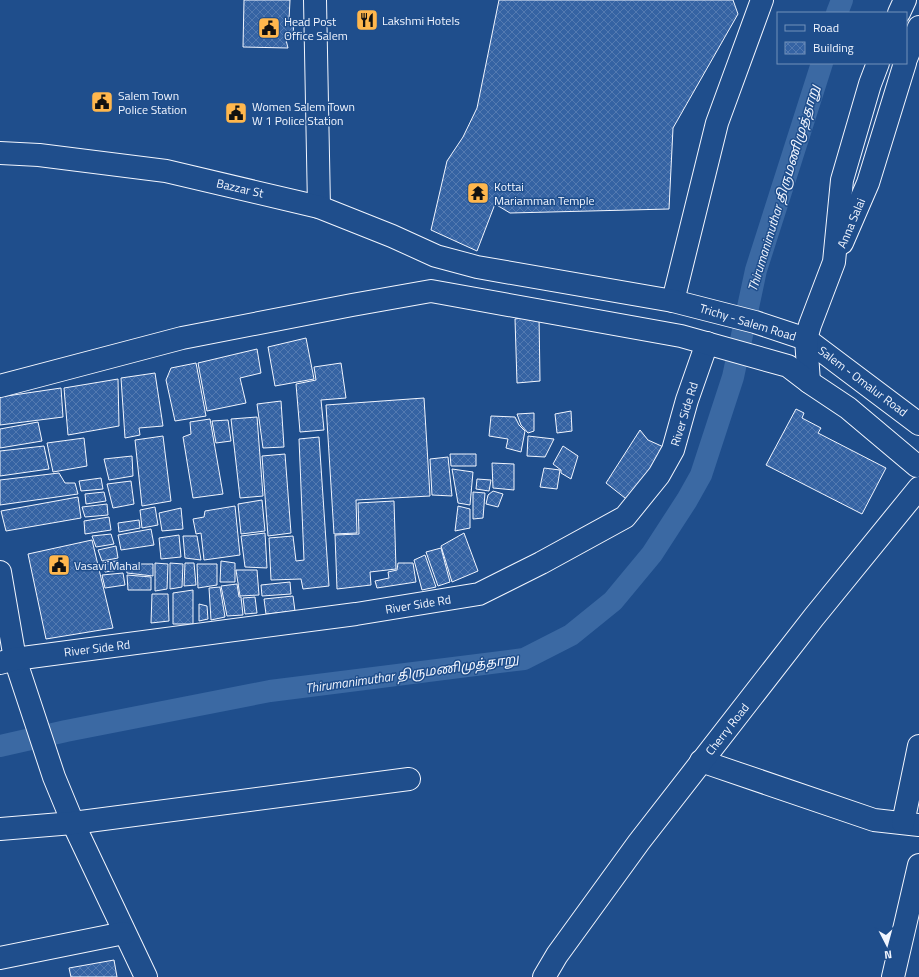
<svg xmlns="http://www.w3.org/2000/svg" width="919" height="977" font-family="'Titillium Web','Noto Sans Tamil',sans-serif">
<defs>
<pattern id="building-cross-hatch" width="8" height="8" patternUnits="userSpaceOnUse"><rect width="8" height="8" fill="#3563a3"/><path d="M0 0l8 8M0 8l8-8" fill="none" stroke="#537ab1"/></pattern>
</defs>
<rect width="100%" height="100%" fill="#1f4e8c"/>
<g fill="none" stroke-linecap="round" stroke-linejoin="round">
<!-- canal -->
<g stroke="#3b69a3" stroke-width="22">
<path d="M837,13L842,0"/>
<path d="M0,746L66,731L270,691L524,659L571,635L613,601L652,554L687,500L701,475L733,377L756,270L822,63"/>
</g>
</g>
<!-- building -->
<g fill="url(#building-cross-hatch)" stroke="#f2f6ff">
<path d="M244,0H290L289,20L294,21L293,35L285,36L288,48L243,47Z"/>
<path d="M499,0H733L738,14L673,128L669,209L510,213L495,204L477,251L431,230L447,161L463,137L477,108Z"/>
<path d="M539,315L540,381L517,383L515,319Z"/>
<path d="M306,338L314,379L275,386L268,347Z"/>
<path d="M257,349L261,373L240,378L246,403L207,411L198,363Z"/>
<path d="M196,363L206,416L175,421L166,380L171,368Z"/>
<path d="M341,363L346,398L321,400L324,430L300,432L296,384L316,380L314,367Z"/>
<path d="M155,373L163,426L139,428L140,435L125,438L121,378Z"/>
<path d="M118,379L119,426L68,435L64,388Z"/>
<path d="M61,388L63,417L0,425V397Z"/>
<path d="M424,398L430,496L356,500L357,533L334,534L326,405Z"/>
<path d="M281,401L284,447L263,448L257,404Z"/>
<path d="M796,409L804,413L802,418L821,428L818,433L886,468L862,514L766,465Z"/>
<path d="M571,411L572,431L557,433L555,414Z"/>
<path d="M534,413V431L528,433L521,425L517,414Z"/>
<path d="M491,416L515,417L519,425L525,431L521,452L506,448L508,439L489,436Z"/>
<path d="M257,417L263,496L240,498L231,419Z"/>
<path d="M210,419L223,494L193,498L183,437L191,434L190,422Z"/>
<path d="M228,420L231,441L216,443L212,421Z"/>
<path d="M38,422L42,441L0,448V429Z"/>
<path d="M640,430L648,440L668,449L630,502L606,483Z"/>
<path d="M163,436L171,501L142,506L135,440Z"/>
<path d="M528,436L554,439L545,457L527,456Z"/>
<path d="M319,437L329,586L303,589L301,579L271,580L269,538L293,536L296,561L304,560L299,439Z"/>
<path d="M84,438L87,466L53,472L47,443Z"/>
<path d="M44,446L49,469L0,476V451Z"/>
<path d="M563,446L578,456L571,479L561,473V470L553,464Z"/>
<path d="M285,454L291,533L268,536L262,456Z"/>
<path d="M450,454H476V466H451Z"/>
<path d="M132,456L133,476L109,480L104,459Z"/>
<path d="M448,457L452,496L432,495L430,459Z"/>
<path d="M492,463L514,464V490L493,488Z"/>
<path d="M544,468L560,470L557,489L540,487Z"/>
<path d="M452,469L473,472L470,505L458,503Z"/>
<path d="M59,473L65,483H75L78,494L0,505V480Z"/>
<path d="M101,478L103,489L81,491L79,481Z"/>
<path d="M477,479L491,480L489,491L476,489Z"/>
<path d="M131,481L134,504L113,508L107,484Z"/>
<path d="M493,491L503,494L498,507L486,504L488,495Z"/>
<path d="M104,492L106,501L86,504L85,494Z"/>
<path d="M473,492L485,493L483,518L473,519Z"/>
<path d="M78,497L81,518L6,531L1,511Z"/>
<path d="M262,500L265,531L241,534L238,504Z"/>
<path d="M394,501L396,569L370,572L371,585L337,589L335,535L359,534L358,503Z"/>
<path d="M107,504L108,515L85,517L82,507Z"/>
<path d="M235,506L240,555L204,560L201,533L196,534L193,519L204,517L205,511Z"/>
<path d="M458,506L470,509V528L455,531Z"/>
<path d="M155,507L158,525L142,528L140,510Z"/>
<path d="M181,508L183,529L162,531L159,513Z"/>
<path d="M109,517L111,530L85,534L84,521Z"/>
<path d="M139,520L140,528L119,532L118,523Z"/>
<path d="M151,529L154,545L121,550L118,535Z"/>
<path d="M265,533L267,568L245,567L241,536Z"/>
<path d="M464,533L478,571L452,582L441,546Z"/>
<path d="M111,534L114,544L96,547L92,536Z"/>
<path d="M179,535L181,557L161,559L159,538Z"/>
<path d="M183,536H197L201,560L185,558Z"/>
<path d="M92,540L113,628L46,639L28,554Z"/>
<path d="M116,546L118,558L102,561L98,550Z"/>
<path d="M441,548L450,582L438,586L426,552Z"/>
<path d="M425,555L436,587L422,590L414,560Z"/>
<path d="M118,561L119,570L105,572L103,562Z"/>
<path d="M221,561L235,563V582H220Z"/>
<path d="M155,563L168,564L167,589L155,591Z"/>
<path d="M170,563L183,564L182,587L170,589Z"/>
<path d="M185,563H194L196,585L184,586Z"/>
<path d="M398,563H413L416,582L377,588L375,581L389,578L388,572L397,570Z"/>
<path d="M126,564H153V576L127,573Z"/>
<path d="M197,564H217V585L198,588Z"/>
<path d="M236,570H257L259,595L240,596Z"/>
<path d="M123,573L125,585L105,588L102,575Z"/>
<path d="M127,575L151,577V590H128Z"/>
<path d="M290,582L291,594L262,596L261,585Z"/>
<path d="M237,584L239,597H241L243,615L227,616L221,586Z"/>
<path d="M220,587L225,617L211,620L209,588Z"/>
<path d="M193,590V624H173V593Z"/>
<path d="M152,594H168L169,621L151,623Z"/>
<path d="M293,596L295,611L266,614L264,599Z"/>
<path d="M255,597L257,613L245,614L243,598Z"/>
<path d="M199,604L207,606L208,619L199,621Z"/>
<path d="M114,960L117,977H71L69,968Z"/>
</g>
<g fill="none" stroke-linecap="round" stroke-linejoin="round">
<!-- minor casing -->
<g stroke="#f2f6ff" stroke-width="24">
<g id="minor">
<path d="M673,301L717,123L762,0"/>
<path d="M0,572L15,659L54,777L73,823L146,977"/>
<path d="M0,663L15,659L356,614L479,594L541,563L625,517L659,475L673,450L687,400L707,343"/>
<path d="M701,761L874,820L919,825"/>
<path d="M903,823L919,746"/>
<path d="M0,829L73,823L409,779"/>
<path d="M0,958L124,933"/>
<path d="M893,977L919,865"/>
</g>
</g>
<!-- major casing -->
<g stroke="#f2f6ff" stroke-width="24">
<g id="major">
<path d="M315,0L319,207"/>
<path d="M899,13L905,0"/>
<path d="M906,59L919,27"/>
<path d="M0,153L39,155L166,171L319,207L392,236L436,256L477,267L673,301L755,322L806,339L919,424"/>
<path d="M842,243L868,183L905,63"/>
<path d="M809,382L806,339L810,325L834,262L842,180L870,84L878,63"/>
<path d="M0,386L182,338L352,305L431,291L681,336L788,366L809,382L848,408L917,466"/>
<path d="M544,977L557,955L639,842L814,617L919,488"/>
</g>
</g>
<!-- minor -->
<use href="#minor" stroke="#1f4e8c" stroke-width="22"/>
<!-- major -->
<use href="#major" stroke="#1f4e8c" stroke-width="22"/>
</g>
<!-- icons -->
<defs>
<g id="restaurant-square" transform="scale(1.15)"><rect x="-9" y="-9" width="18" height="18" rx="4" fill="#ffb74d" stroke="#1f4e8c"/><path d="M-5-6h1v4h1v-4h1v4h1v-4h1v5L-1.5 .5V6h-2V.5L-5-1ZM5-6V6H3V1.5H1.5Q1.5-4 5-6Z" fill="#111"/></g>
<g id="civic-square" transform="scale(1.15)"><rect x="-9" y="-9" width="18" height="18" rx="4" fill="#ffb74d" stroke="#1f4e8c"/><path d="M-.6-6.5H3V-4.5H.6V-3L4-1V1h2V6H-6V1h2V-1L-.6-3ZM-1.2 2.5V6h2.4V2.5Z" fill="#111"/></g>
<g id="temple-square" transform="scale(1.15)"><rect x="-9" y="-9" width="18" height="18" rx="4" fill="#ffb74d" stroke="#1f4e8c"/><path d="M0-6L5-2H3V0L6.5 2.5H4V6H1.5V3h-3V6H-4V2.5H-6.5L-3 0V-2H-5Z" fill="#111"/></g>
</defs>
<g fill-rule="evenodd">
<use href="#restaurant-square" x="367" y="20"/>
<use href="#civic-square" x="269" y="28"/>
<use href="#civic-square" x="102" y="102"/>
<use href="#civic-square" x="236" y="113"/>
<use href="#temple-square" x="478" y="193"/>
<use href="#civic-square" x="59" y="565"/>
</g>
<g text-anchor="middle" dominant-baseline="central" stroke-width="3" stroke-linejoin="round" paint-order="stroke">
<!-- poi labels -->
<g font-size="12" fill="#f2f6ff" stroke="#1f4e8c" text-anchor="start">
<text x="382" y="20">Lakshmi Hotels</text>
<text x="284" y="21">Head Post<tspan x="284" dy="14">Office Salem</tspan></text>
<text x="118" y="95">Salem Town<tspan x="118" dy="14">Police Station</tspan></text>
<text x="252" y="106">Women Salem Town<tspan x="252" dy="14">W 1 Police Station</tspan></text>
<text x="494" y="186">Kottai<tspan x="494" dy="14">Mariamman Temple</tspan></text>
<text x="74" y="565">Vasavi Mahal</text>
</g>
<!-- street labels -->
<g font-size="12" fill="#f2f6ff" stroke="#1f4e8c">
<text transform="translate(240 188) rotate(13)">Bazzar St</text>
<text transform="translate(851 223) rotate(-67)">Anna Salai</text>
<text transform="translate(748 322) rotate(17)">Trichy - Salem Road</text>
<text transform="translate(863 381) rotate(37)">Salem - Omalur Road</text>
<text transform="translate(684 414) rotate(-73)">River Side Rd</text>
<text transform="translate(418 604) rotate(-9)">River Side Rd</text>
<text transform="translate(97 648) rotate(-7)">River Side Rd</text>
<text transform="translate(727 729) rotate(-52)">Cherry Road</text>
</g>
<!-- water labels -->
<g font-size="13" font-style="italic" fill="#f2f6ff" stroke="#1f4e8c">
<text transform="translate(783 188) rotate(-73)">Thirumanimuthar திருமணிமுத்தாறு</text>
<text transform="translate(412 673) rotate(-8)">Thirumanimuthar திருமணிமுத்தாறு</text>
</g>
</g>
<!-- legend -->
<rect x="777" y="12" width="130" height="52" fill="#1f4e8c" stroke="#7391ba"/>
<rect x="785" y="25" width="20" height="6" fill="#1f4e8c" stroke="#7391ba"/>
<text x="813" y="32" font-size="12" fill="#f2f6ff">Road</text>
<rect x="785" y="42" width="20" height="12" fill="url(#building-cross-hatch)" stroke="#7391ba"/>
<text x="813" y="52" font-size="12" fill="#f2f6ff">Building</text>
<!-- north arrow -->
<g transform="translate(887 945) rotate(174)" stroke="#1f4e8c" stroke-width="3" paint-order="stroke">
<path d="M0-3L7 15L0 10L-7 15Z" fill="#f2f6ff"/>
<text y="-6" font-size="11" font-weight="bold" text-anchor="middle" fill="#f2f6ff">N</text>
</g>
</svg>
